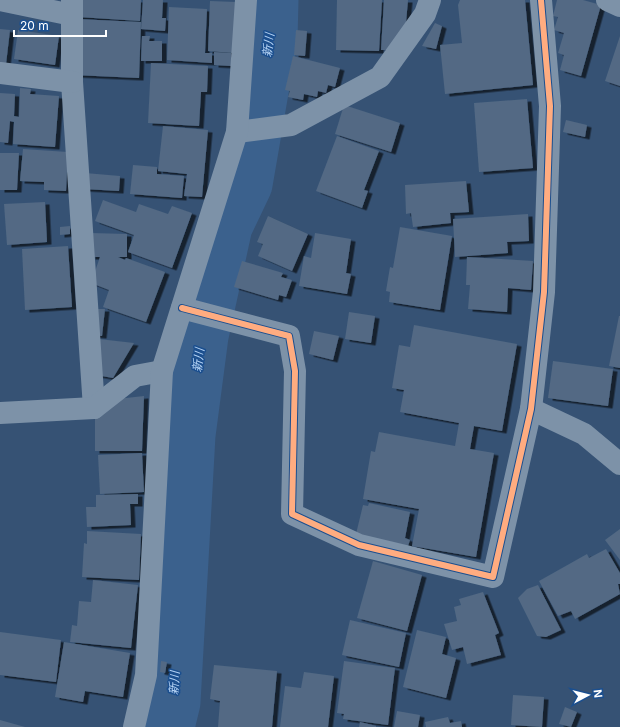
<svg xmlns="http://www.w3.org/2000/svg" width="620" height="727" font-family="Inter,'Noto Sans JP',sans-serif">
<defs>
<filter id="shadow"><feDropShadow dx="4.5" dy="2.5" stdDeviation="0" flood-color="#0009"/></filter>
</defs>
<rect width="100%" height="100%" fill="#365274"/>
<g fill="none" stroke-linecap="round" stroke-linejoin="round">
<!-- river -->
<path stroke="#3b618d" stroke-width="55" d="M167,727L173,702L188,435L201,336L225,226L245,184L270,39L271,0"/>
</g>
<!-- building -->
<g fill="#526984" filter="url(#shadow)">
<path d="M79,0H141L140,21L78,17Z"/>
<path d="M143,0H163L162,18H166L165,31L141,29Z"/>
<path d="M337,0H382L379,51L336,50Z"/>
<path d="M384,0H408L405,34L390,50H381Z"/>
<path d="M460,0H525L533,85L445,94L440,45L462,43L458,5Z"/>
<path d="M557,0H583L601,5L581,76L560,70L564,55L558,53L564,33L554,30L558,17L553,16Z"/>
<path d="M210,1L236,2L233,53L208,51Z"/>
<path d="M169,7L207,9L205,53H212V63L167,60Z"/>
<path d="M76,19L141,22L139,78L74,75Z"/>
<path d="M435,23L442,26L436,49L422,46Z"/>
<path d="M0,29L10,30L6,64L0,63Z"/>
<path d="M18,30L59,36L55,65L14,59Z"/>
<path d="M296,30L307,31L305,56L294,55Z"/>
<path d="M142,36H150L149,41H162V61H141Z"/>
<path d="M620,36V86L605,81Z"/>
<path d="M214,52L231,53V66L214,65Z"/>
<path d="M293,56L340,68L335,87L328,85L326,93L318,91L317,97L304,94L303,100L288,97L290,91L285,90Z"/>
<path d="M151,63L208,66L207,92H201L199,126L148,123Z"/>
<path d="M20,88L31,89L30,94L59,96L55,147L13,144L14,122L10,121L8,143L0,142V93L15,94L14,116L19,117Z"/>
<path d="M527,99L533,168L479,172L474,103Z"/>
<path d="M344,105L400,123L391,152L335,134Z"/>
<path d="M566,120L587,125L585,137L563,132Z"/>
<path d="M163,126L208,130L202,197L184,196L187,174L158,171Z"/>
<path d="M337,136L379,151L364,190L368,191L362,208L316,191Z"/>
<path d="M23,149L68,152L66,191L44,190V182L20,181Z"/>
<path d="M0,153H19L17,190H0Z"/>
<path d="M133,165L157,167V174L184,176L182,198L130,194Z"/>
<path d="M85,173L120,176L119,191L84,189Z"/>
<path d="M466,181L469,212L450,213L451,223L413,227L411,213L406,214L405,185Z"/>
<path d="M103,200L136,212L139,204L168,214L172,206L192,213L172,268L128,252L134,235L95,221Z"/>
<path d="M45,202L47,242L7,245L4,204Z"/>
<path d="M528,214L529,241L507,242L508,253L455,257L453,219Z"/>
<path d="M268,216L308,234L292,271L258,256L263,244L257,242Z"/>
<path d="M70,226V234L60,235V227Z"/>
<path d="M400,227L452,236L440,310L389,302L390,292L386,291L390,267L393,268Z"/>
<path d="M91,233L127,234V257H118L125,260L126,258L165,272L146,322L103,307L109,290L91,283L100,257H91Z"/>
<path d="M315,233L351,239L346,273L351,274L347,294L299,286L304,256L311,258Z"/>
<path d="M68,246L72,307L25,310L22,249Z"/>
<path d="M467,257L533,261L531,290L508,288L507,312L468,309L470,285H466Z"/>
<path d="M242,261L283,273L281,277L292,280L286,297L279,295L278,300L234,287Z"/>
<path d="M90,309H105L102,336L90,335Z"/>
<path d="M349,312L375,316L371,343L345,339Z"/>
<path d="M619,316H620V368L609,366Z"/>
<path d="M414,325L517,344L502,431L474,426L470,449L494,453L476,557L412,546L419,509L363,499L371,451L375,452L379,432L455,446L459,423L400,412L404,390L392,388L399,345L410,347Z"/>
<path d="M314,331L339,336L333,360L309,354Z"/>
<path d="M90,338L134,343L113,378L96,375Z"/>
<path d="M553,361L613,369L608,406L548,398Z"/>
<path d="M144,396L142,451H95V418L117,399Z"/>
<path d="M142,453L144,492L100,494L98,455Z"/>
<path d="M138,494V504H130L131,525L87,527L86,507H96V495Z"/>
<path d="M369,503L410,512L405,538L410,540L408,546L356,534L363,505L368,506Z"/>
<path d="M620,529V560L605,540Z"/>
<path d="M87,531L141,534L139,580L82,577L84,543L87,544Z"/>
<path d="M606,549L620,573V584H618L620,594L575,619L571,611L558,616L539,581L587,554L589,558Z"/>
<path d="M373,561L422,575L407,631L357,618Z"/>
<path d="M93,580L138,585L131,648L70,642L72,625L77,626L79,601L91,602Z"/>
<path d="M538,585L561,630L546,637L537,636L518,598L527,589Z"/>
<path d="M483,592L499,633L495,635L501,655L467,664L463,647L452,650L444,624L457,621L454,607L461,605L459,599Z"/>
<path d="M350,620L406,633L399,667L342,655Z"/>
<path d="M417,630L446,637L442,654L456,658L446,698L403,687Z"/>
<path d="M0,632L61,640L56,682L0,675Z"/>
<path d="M64,642L130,653L123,697L85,691L83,702L55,697Z"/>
<path d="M161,661L167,662L165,673L160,672Z"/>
<path d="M344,661L395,668L388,725L343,719L344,714L337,713Z"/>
<path d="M214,665L277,671L272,727H218L220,701L210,699Z"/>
<path d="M304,672L334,676L328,727H280L285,686L301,688Z"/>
<path d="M513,695L544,697L542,727L511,725Z"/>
<path d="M565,707L577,712L571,727L559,724Z"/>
<path d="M397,711L420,715L418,727H394Z"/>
<path d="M448,717L450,723L461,721L462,727H426L425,722Z"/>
<path d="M0,720L25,727H0Z"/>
<path d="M360,722L376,726V727H359Z"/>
</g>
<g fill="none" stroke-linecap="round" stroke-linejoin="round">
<!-- minor -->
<g stroke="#7d92a8" stroke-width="22">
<path d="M0,0L72,15"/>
<path d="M72,0V82L94,408"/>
<path d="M607,0L620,6"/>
<path d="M0,73L72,82"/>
<path d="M237,132L291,125L380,77L425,14L430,0"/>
<path d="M182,308L289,336L295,371L292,514L359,545L493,577L531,409L544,292L550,106L541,0"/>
<path d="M531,409L584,434L620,464"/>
<path d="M0,413L94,408L135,376L162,371"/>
<path d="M134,727L146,675L162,371L237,132L246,0"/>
</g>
<!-- cycleway casing -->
<g stroke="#1b4f8f" stroke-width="8">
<path id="cycleway" d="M182,308L289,336L295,371L292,514L359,545L493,577L531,409L544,292L550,106L541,0"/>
</g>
<!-- cycleway -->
<use href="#cycleway" stroke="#ffac80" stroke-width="6"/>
</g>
<g text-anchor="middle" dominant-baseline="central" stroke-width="3" stroke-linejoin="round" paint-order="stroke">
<!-- water labels -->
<g font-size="12" font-style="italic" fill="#b5d3f5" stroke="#1b4f8f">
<text transform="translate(268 45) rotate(-83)">新川</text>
<text transform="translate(198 360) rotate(-83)">新川</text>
<text transform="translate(174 683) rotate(-87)">新川</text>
</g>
</g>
<!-- north arrow -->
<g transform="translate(588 695) rotate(83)" stroke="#1b4f8f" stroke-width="3" paint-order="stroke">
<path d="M0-3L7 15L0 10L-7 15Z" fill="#ffffff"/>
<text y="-6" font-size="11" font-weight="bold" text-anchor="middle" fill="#ffffff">N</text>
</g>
<!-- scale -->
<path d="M14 30v6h92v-6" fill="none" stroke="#ffffff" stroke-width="2"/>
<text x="20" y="30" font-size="12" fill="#ffffff" stroke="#1b4f8f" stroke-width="3" paint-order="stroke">20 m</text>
</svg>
